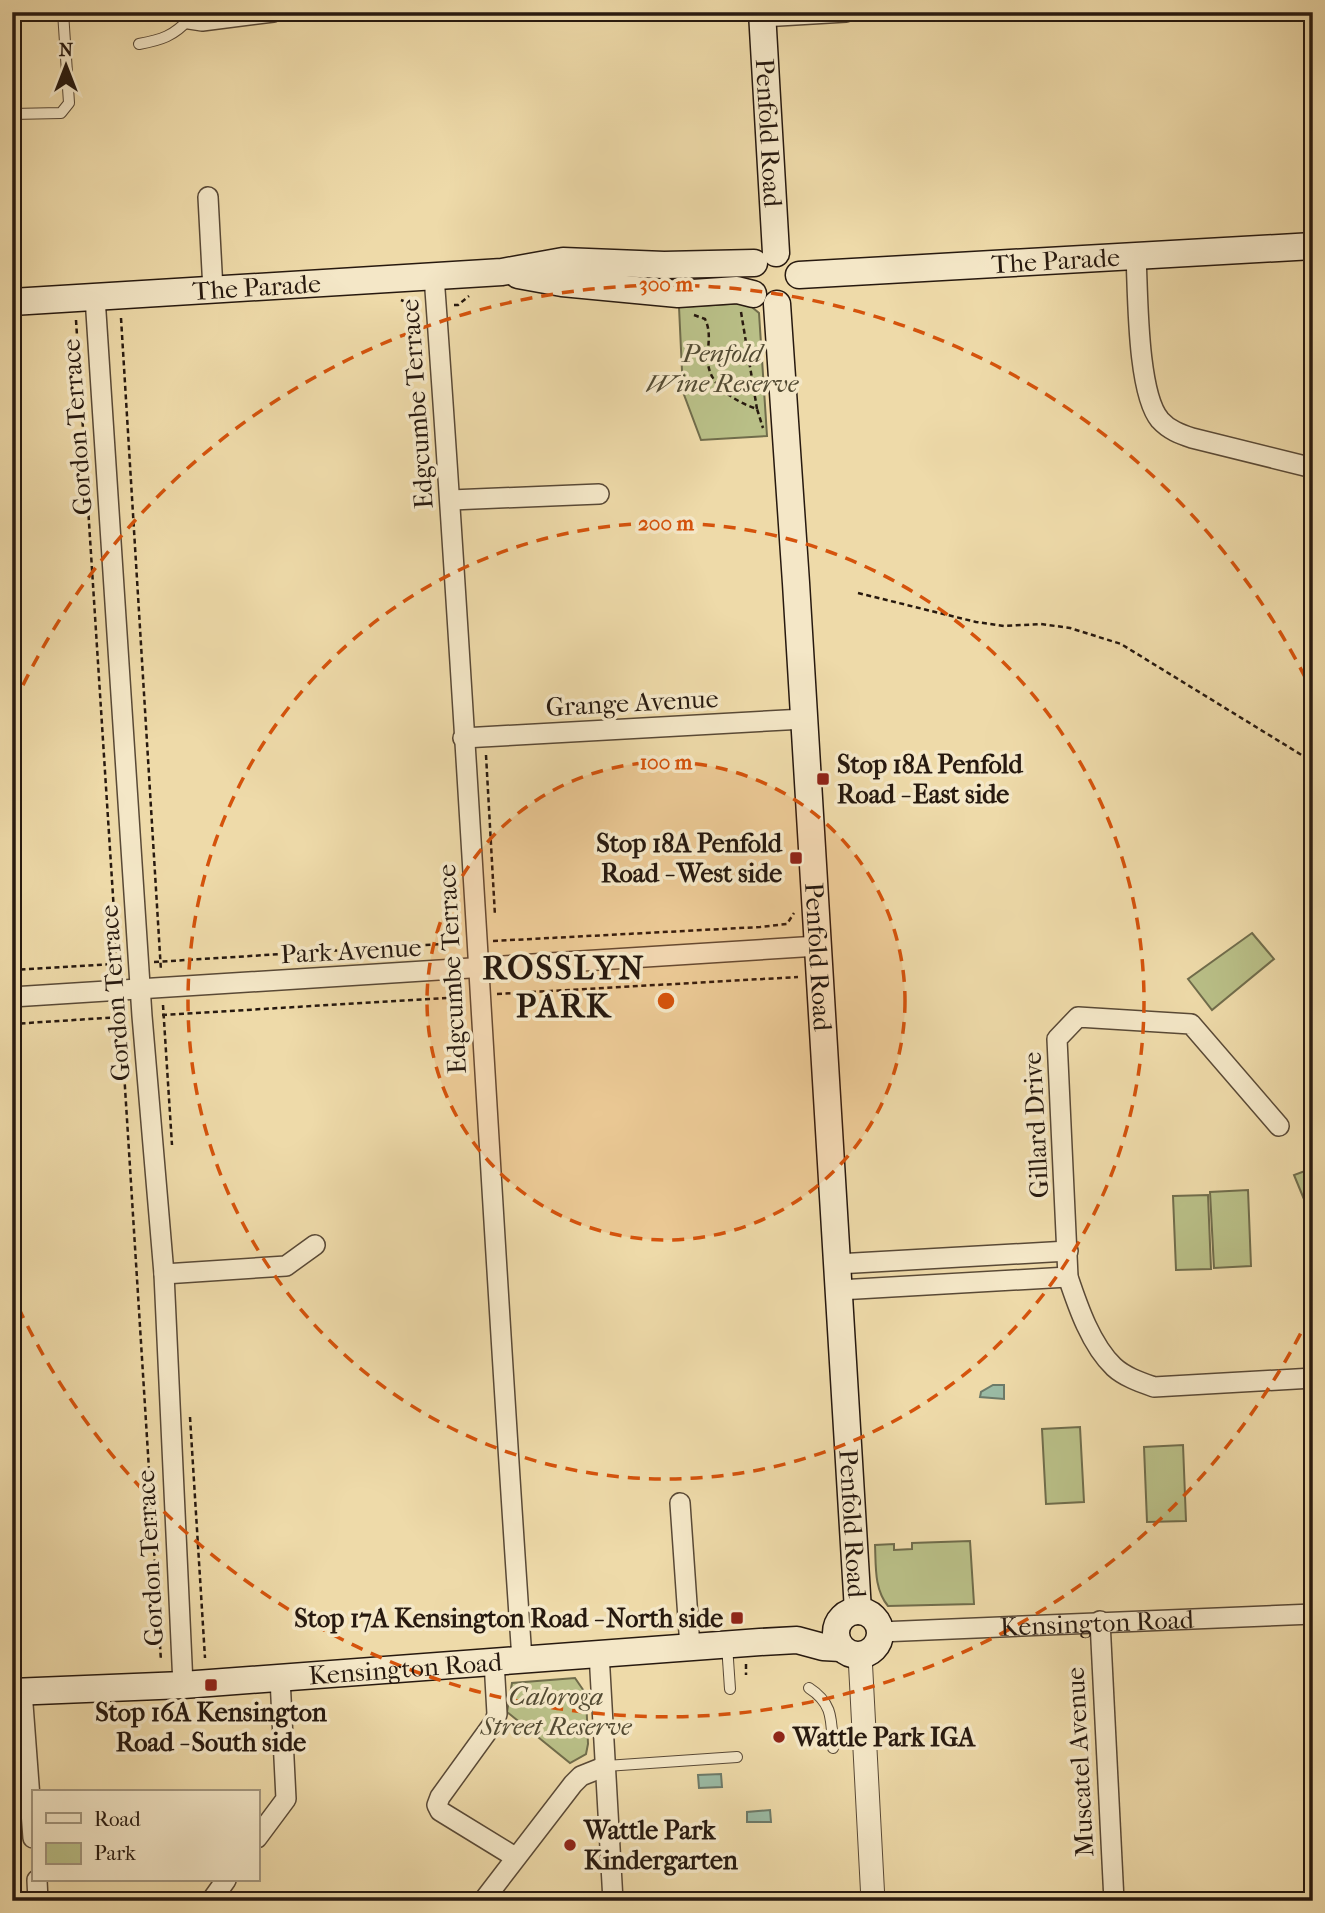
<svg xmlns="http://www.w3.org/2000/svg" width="1325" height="1913" font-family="'IM FELL French Canon',serif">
<rect width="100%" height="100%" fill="#eedaa9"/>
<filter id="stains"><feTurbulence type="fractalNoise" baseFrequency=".00286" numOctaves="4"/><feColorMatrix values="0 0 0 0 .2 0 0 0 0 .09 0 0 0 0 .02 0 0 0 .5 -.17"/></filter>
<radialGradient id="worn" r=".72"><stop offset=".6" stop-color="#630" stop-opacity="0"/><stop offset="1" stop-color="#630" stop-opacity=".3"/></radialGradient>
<!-- green -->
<g fill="#b9bf87" stroke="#706c4b" stroke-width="2">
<path d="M747,303L759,313L767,436L701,440L683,392L679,307Z"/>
<path d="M1252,933L1274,959L1212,1010L1188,979Z"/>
<path d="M1313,1168V1221L1294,1175Z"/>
<path d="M1248,1190L1251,1266L1214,1268L1210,1192Z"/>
<path d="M1208,1195L1211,1269L1176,1270L1173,1196Z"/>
<path d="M1080,1427L1084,1502L1046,1504L1042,1429Z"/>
<path d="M1183,1445L1186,1521L1147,1522L1144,1447Z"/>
<path d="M970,1541L974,1604L888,1606C874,1589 876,1566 875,1545L894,1544V1550L912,1549V1543Z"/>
<path d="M575,1678L586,1694L588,1744L586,1754L570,1763L507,1712L512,1683Z"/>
</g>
<!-- water -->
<g fill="#9abba5" stroke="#6c7a69" stroke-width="2">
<path d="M993,1385H1004V1399L980,1397L981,1392Z"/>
<path d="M721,1774L722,1787L699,1788L698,1775Z"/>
<path d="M770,1810L771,1822H747V1812Z"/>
</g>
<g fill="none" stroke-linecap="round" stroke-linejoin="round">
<!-- service casing -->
<g stroke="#594936" stroke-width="12">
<g id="service">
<path d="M139,44C161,40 174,36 189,19"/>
<path d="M12,114L61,113L69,103L63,12"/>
<path d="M727,1645L730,1689"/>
<path d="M809,1688C834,1704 831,1721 833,1748"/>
<path d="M606,1766L737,1757"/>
</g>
</g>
<!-- minor casing -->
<g stroke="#594936" stroke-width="22">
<g id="minor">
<path d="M187,12L189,19L202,21L273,12"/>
<path d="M762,17L846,12"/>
<path d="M208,197L213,290"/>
<path d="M1136,256C1138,294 1137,393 1160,420C1169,430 1180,434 1192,438L1313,468"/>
<path d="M434,276C468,737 490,1198 522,1659"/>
<path d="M95,297L142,1016L164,1274L183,1685"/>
<path d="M451,500L599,494"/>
<path d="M463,738L804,719"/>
<path d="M12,997L818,946"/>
<path d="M1279,1126L1191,1024L1078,1017L1057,1039L1068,1277C1078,1307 1091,1345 1114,1367C1125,1377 1140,1382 1154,1387L1313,1378"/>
<path d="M837,1264L1068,1251"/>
<path d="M164,1274L286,1266L315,1245"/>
<path d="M839,1290L1068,1277"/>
<path d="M680,1503L690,1647"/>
<path d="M1100,1621L1114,1901"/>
<path id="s1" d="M880,1632L1313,1614"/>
<path d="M599,1653L613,1901"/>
<path d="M494,1661L497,1714L495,1721L440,1797L437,1805L440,1811L515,1857"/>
<path d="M22,1691L33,1838"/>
<path d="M257,1838L286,1799L280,1678"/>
<path d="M37,1880L38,1901"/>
<path d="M211,1901L226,1880"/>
<path d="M483,1901L573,1784L581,1776L606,1766"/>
</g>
</g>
<!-- tertiary casing -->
<g stroke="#594936" stroke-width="25">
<path id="tertiary" d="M860,1655L873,1901"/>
</g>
<!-- secondary casing -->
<g stroke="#27190f" stroke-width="29">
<g id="secondary">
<path id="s2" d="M762,12L776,253"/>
<path d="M518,275L562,283L678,294L737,290L753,294"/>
<path id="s3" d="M799,275L1313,246"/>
<path id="s4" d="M12,302L502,272L563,261L664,265L754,263"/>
<path id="s5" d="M777,304L796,583L858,1611"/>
<circle cx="858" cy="1633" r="22"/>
<path id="s6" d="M12,1692L183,1685L760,1642L797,1640L823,1647L841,1648"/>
</g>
</g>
<!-- path -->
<g stroke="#27190f" stroke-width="2.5" stroke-dasharray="5 3.5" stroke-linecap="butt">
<path d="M401,300L418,307"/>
<path d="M454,305H458L469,296"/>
<path d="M741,312L757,409"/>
<path d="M694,315L705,319C712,334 707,345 708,362C709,386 736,402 757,409L763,428"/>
<path d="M121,318L161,971"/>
<path d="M76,320L118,974"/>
<path d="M858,593L976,622L1004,626L1041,624L1070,628L1121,644L1313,762"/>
<path d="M486,755L495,916"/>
<path d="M493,941L760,927L787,924L794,913"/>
<path d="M154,962L458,943"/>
<path d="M12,970L116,964"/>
<path d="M497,994L798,977"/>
<path d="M163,1005L172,1145"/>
<path d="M120,1008L161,1661"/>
<path d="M162,1015L463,997"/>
<path d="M12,1024L121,1017"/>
<path d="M190,1417L205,1658"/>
<path d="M746,1664V1675"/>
</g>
<!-- service -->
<use href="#service" stroke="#f4e7c7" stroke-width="10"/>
<!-- minor -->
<use href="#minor" stroke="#f4e7c7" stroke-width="19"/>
<!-- tertiary -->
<use href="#tertiary" stroke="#f4e7c7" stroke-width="23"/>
<!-- secondary -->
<use href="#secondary" stroke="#f4e7c7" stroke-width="26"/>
</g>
<!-- distance rings -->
<circle cx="666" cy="1001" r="239" fill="#d5530c" fill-opacity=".12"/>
<g fill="none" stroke="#d5530c" stroke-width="3.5" stroke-dasharray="12 9">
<circle cx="666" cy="1001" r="239"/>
<circle cx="666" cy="1001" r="478"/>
<path d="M1310 1315A717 717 0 0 1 14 1298M14 704A717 717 0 0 1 1310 687"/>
</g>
<!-- markers -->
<g fill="#8f2418" stroke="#f4e7c7" stroke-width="2.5">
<rect x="816" y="772" width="14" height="14" rx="3.5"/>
<rect x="789" y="851" width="14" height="14" rx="3.5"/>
<rect x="730" y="1611" width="14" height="14" rx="3.5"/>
<rect x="204" y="1678" width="14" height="14" rx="3.5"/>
<circle cx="779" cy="1737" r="7"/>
<circle cx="570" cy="1845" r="7"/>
</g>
<g text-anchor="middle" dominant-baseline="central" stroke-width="7" stroke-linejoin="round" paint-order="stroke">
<!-- street labels -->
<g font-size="26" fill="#27190f" stroke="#f4e7c7">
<text stroke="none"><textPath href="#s2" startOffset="121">Penfold Road</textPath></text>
<text stroke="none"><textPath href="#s3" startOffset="257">The Parade</textPath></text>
<text stroke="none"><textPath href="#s4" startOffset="245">The Parade</textPath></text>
<text transform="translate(417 404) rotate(-94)">Edgcumbe Terrace</text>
<text transform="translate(77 427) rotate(-94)">Gordon Terrace</text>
<text transform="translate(632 703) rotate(-3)">Grange Avenue</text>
<text transform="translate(351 951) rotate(-3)">Park Avenue</text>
<text stroke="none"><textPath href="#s5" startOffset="654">Penfold Road</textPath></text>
<text transform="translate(452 969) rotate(-93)">Edgcumbe Terrace</text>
<text transform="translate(115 993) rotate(-94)">Gordon Terrace</text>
<text transform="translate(1036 1125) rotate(-93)">Gillard Drive</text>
<text stroke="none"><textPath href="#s5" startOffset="1222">Penfold Road</textPath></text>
<text transform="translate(150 1558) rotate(-93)">Gordon Terrace</text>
<text stroke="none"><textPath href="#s1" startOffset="217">Kensington Road</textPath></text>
<text stroke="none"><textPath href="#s6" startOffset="394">Kensington Road</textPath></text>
<text transform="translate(1080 1762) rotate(-93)">Muscatel Avenue</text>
</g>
<!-- park labels -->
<g font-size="26" font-style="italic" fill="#534b33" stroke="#f4e7c7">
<text x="722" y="353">Penfold<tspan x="722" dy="30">Wine Reserve</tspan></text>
<text x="556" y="1696">Caloroga<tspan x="556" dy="30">Street Reserve</tspan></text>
</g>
<!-- poi labels -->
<g font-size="26" font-weight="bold" fill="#27190f" stroke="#f4e7c7" text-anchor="start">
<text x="837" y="764">Stop 18A Penfold<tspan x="837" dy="30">Road - East side</tspan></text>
<text x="782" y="843" text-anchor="end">Stop 18A Penfold<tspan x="782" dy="30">Road - West side</tspan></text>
<text x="723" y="1618" text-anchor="end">Stop 17A Kensington Road - North side</text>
<text x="211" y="1712" text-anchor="middle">Stop 16A Kensington<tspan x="211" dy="30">Road - South side</tspan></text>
<text x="793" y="1737">Wattle Park IGA</text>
<text x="584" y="1830">Wattle Park<tspan x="584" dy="30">Kindergarten</tspan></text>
</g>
<!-- district labels -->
<g font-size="33" font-weight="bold" letter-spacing="2" fill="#27190f" stroke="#f4e7c7">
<text x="564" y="968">ROSSLYN<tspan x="564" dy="38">PARK</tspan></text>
</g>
</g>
<circle cx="666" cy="1001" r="10" fill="#d5530c" stroke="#f4e7c7" stroke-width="3.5"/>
<g font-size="21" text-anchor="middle" font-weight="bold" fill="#d5530c" stroke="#f4e7c7" stroke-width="7" stroke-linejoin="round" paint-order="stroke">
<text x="666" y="291">300 m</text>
<text x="666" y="530">200 m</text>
<text x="666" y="769">100 m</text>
</g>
<!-- margin -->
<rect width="1325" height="1913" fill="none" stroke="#eedaa9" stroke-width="42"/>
<rect x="14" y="14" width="1297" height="1885" fill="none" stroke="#27190f" stroke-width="3.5"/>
<rect x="21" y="21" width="1283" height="1871" fill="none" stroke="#27190f" stroke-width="2"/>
<!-- legend -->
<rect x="32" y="1790" width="228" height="91" fill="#f4e7c7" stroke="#a2957d" stroke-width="2"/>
<rect x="46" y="1813" width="35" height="10" fill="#f4e7c7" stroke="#a2957d" stroke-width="2"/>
<text x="94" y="1826" font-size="21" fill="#27190f">Road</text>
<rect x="46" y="1843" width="35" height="21" fill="#b9bf87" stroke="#a2957d" stroke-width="2"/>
<text x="94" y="1860" font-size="21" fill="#27190f">Park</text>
<!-- north arrow -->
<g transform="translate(66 66)" stroke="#f4e7c7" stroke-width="5" paint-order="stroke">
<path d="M0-5L12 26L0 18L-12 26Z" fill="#27190f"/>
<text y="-10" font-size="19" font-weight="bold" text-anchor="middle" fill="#27190f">N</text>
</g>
<rect width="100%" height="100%" filter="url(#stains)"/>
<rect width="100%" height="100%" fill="url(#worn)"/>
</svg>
